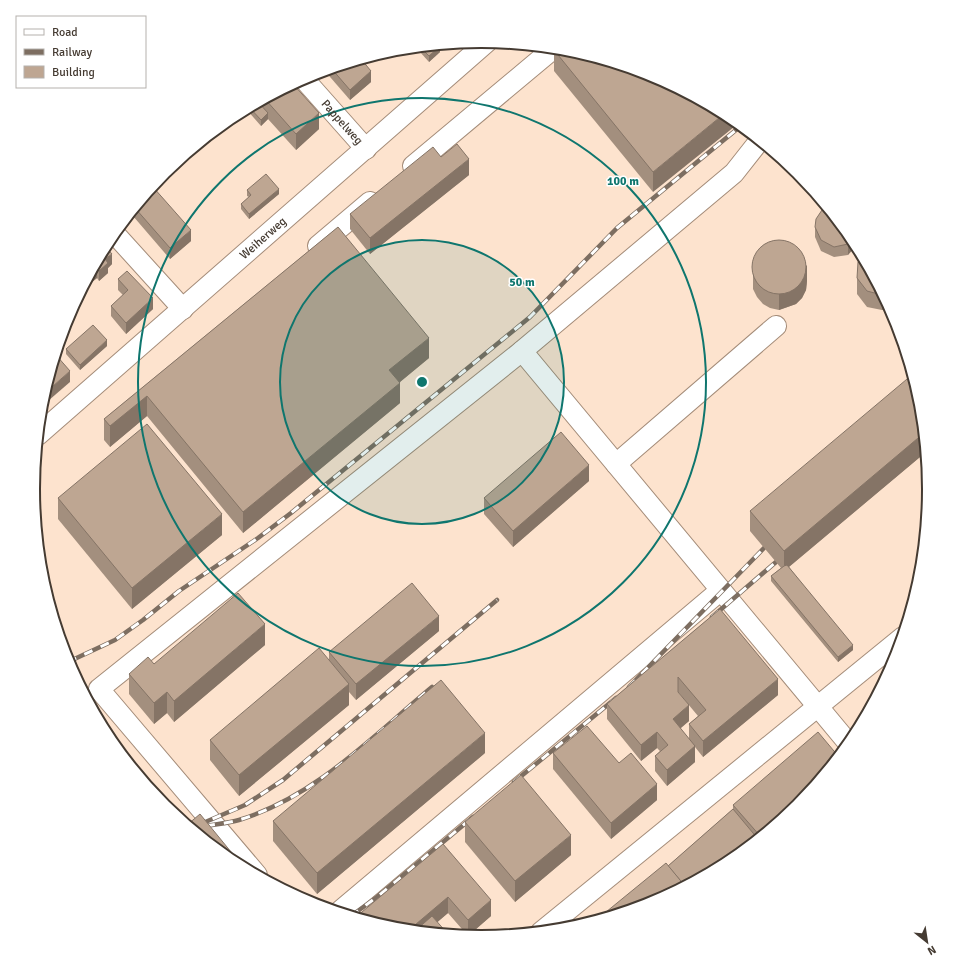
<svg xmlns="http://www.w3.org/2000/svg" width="963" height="978" font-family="Signika,sans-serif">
<rect width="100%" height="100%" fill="#fde3ce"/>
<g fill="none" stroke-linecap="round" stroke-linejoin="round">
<!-- minor casing -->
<g stroke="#a48c79" stroke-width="22">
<g id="minor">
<path id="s1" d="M303,78L366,149"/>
<path d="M413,166L554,48"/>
<path d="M114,233L183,309"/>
<path d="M318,246L370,202"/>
<path d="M522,351L849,744"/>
<path id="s2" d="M38,435L488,41"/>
<path d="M616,464L776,326"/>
<path d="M257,875L99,689L522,351L734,173L760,140"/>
<path d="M339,912L721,590"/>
<path d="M541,932L903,637"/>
</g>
</g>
<!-- minor -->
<use href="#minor" stroke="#fff" stroke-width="20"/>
<!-- rail casing -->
<g stroke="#7d6e61" stroke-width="4.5">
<g id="rail">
<path d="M712,617L776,562"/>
<path d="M68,662L115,640L143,620L179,591L258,538L291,513L530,317L617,228L742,125"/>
<path d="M629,687L764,548"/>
<path d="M514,782L616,698"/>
<path d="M196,826L245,805L283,780L497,600"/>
<path d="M206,826C217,824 229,823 239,820C315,797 373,736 432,687"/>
<path d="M351,916L377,897L473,817"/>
</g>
</g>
<!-- rail -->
<use href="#rail" stroke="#fff" stroke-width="3" stroke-dasharray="9" stroke-linecap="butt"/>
</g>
<!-- wall -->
<g fill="#a38f7e" fill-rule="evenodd">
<path d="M420,47L440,52L429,62L420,52Z"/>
<path d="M554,50L653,75V192L554,71Z"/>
<path d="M361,59L371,82L350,100L324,70Z"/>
<path d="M293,84L319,129L296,150L268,119L261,126L246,109Z"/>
<path d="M441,157L469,175L370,254L350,229V214Z"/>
<path d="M165,172L168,175L154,188L191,241L170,259L133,216V211Z"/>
<path d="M247,190L279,194L249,219L241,209V204L249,197L247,196Z"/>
<path d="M338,227L429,358L400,382V403L243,533L147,416L110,447L104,440V419Z"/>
<path d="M815,227L855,240L848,255L834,257L821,251L815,237Z"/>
<path d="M105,246L112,264L108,268V273L99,281L97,278L92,282L88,278Z"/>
<path d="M863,256L890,306L882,310L867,307L857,294V278Z"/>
<path d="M753,264L807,281L806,290L802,298L796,304L779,310L770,308L763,304L757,297L753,289Z"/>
<path d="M118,279L153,309L126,334L111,316V306L123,295L118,290Z"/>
<path d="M107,346L80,370L66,354V349Z"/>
<path d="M921,402L926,452L789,567L853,650L838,662L771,581V576L781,568L750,531V511Z"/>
<path d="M589,481L513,547L484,514V498Z"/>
<path d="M58,498L222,535L132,609L58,519Z"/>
<path d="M720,609L778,695L703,757L695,747V762L667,786L655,771V756L660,751L657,748L641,761L607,719V704ZM678,692L698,716L689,724V739L680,728L689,721Z"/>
<path d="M439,631L356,700L349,692V705L239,796L210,760V740L329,660V652Z"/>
<path d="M265,645L174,722L167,713L154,724L129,694V674L154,664Z"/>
<path d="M886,679L877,696V687Z"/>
<path d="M485,753L317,894L273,841V821Z"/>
<path d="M553,753L619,763L657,800L611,839L553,769Z"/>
<path d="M733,805L798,806L730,862L668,866L733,809Z"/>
<path d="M465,822L571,855L515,902L465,842Z"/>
<path d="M443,844L491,916L468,936L448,913L437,922L394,929Z"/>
</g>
<!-- shaded-wall -->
<g fill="#857466">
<path d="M440,46V52L429,62V56Z"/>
<path d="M371,71V82L350,100V90Z"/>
<path d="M241,111L208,139V136L233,116Z"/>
<path d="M268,113V119L261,126V120Z"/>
<path d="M319,113V129L296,150V134Z"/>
<path d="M725,113L731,116L739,123L653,192V172Z"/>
<path d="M469,159V175L370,254V238Z"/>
<path d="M168,170V175L146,194L161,176Z"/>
<path d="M279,189V194L249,219V214Z"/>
<path d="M191,230V241L170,259V248Z"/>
<path d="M853,238L857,245L848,255V244Z"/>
<path d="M112,254V264L108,268V273L99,281V271L105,259Z"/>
<path d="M807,265V281L806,290L802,298L796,304L779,310V294Z"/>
<path d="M97,267V278L92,282V272Z"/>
<path d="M883,294L890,306L882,310V295Z"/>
<path d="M80,297V307L67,318L77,299Z"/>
<path d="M153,298V309L126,334V323Z"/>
<path d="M429,338V358L389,391V370Z"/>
<path d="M107,340V346L80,370V365Z"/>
<path d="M70,371V382L41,407L42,401L44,394Z"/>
<path d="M400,383V403L243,533V512Z"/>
<path d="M147,396V416L110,447V426Z"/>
<path d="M924,433L926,452L784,571V551Z"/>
<path d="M589,465V481L513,547V531Z"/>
<path d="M222,514V535L132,609V588Z"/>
<path d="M439,616V631L356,700V684Z"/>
<path d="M265,624V645L174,722V701Z"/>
<path d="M853,645V650L838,662V657Z"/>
<path d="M778,679V695L703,757V741Z"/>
<path d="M349,684V705L239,796V775Z"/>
<path d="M167,692V713L154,724V703Z"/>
<path d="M689,705V721L673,735V719Z"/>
<path d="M657,732V748L641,761V745Z"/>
<path d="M485,733V753L317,894V873Z"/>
<path d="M695,746V762L667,786V770Z"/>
<path d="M657,784V800L611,839V823Z"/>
<path d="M571,835V855L515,902V881Z"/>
<path d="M448,897V913L426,932L409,930Z"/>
<path d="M491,900V916L468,936V920Z"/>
</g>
<!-- building -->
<g fill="#bea692" stroke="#857466">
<path d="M438,45L440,46L429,56L420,47Z"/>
<path d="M557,48L569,49L653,75L725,113L653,172L554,50Z"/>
<path d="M361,59L371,71L350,90L331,68Z"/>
<path d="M293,84L319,113L296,134L265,99Z"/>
<path d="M258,102L268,113L261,120L249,107Z"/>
<path d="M457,144L469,159L370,238L350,214L433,147L441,157Z"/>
<path d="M167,169L168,170L161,176L165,172Z"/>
<path d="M266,174L279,189L249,214L241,204L251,195L247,190Z"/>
<path d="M153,187L191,230L170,248L135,208L149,191Z"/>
<path d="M827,206L853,238L848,244L834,247L821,240L815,227L816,219L824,207Z"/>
<path d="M338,227L429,338L389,370L400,383L243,512L147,396L110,426L104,419Z"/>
<circle cx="779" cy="267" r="27"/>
<path d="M105,246L112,254L105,259L108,263L99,271L97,267L92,272Z"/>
<path d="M863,256L883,294L882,295L867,291L857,278L858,262Z"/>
<path d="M127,271L153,298L126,323L111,306L128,290L118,279Z"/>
<path d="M93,325L107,340L80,365L66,349Z"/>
<path d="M56,355L70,371L44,394Z"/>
<path d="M913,374L921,402L924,433L784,551L750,511Z"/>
<path d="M147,424L222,514L132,588L58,498Z"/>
<path d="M561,432L589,465L513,531L484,498Z"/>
<path d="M787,565L853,645L838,657L771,576L784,566Z"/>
<path d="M412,583L439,616L356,684L329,652Z"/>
<path d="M238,593L265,624L174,701L167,692L154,703L129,674L148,657L154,664Z"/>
<path d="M720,609L778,679L703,741L689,724L706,710L678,677V692L689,705L673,719L695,746L667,770L655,756L668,745L657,732L641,745L607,704Z"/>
<path d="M319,648L349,684L239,775L210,740Z"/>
<path d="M886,679L880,690L877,687Z"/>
<path d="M441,680L485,733L317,873L273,821Z"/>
<path d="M587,726L619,763L631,753L657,784L611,823L553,753Z"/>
<path d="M818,732L839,757L798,806L761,837L733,805Z"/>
<path d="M521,775L571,835L515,881L465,822Z"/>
<path d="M733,809L758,839L730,862L685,886L668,866Z"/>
<path d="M200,814L245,869L232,862L187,825Z"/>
<path d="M443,844L491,900L468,920L448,897L409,930L394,929L356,917Z"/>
<path d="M666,863L685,886L653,903L595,921Z"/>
<path d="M432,916L448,934L415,931Z"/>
</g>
<!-- distance rings -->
<circle cx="422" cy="382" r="142" fill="#0f766e" fill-opacity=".12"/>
<g fill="none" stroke="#0f766e" stroke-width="2">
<circle cx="422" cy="382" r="142"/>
<circle cx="422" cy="382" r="284"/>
</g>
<g text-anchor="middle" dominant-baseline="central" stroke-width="3" stroke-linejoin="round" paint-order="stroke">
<!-- street labels -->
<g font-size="12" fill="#453b32" stroke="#fff">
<text stroke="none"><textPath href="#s1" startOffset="59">Pappelweg</textPath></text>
<text stroke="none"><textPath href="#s2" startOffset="299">Weiherweg</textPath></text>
</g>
</g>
<!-- crop -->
<path d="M0 0H963V978H0ZM40 489a441 441 0 1 1 882 0a441 441 0 1 1-882 0Z" fill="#fff" fill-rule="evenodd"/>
<path fill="none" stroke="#453b32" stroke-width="2" d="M40 489a441 441 0 1 1 882 0a441 441 0 1 1-882 0Z"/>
<circle cx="422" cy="382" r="6" fill="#0f766e" stroke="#fff" stroke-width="2"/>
<g font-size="12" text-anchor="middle" font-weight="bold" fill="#0f766e" stroke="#fff" stroke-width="3" stroke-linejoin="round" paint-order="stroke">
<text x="623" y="185">100 m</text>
<text x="522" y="286">50 m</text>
</g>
<!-- legend -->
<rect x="16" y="16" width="130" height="72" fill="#ffffff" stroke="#b5b1ad"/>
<rect x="24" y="29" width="20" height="6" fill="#ffffff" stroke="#b5b1ad"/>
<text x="52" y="36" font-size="12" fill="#453b32">Road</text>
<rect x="24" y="49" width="20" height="6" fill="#7d6e61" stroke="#b5b1ad"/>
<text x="52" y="56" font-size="12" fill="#453b32">Railway</text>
<rect x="24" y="66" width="20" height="12" fill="#bea692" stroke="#b5b1ad"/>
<text x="52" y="76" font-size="12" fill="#453b32">Building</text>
<!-- north arrow -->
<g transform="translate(927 942) rotate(150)" stroke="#ffffff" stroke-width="3" paint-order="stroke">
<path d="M0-3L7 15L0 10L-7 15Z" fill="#453b32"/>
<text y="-6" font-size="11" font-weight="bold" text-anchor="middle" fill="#453b32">N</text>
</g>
</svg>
